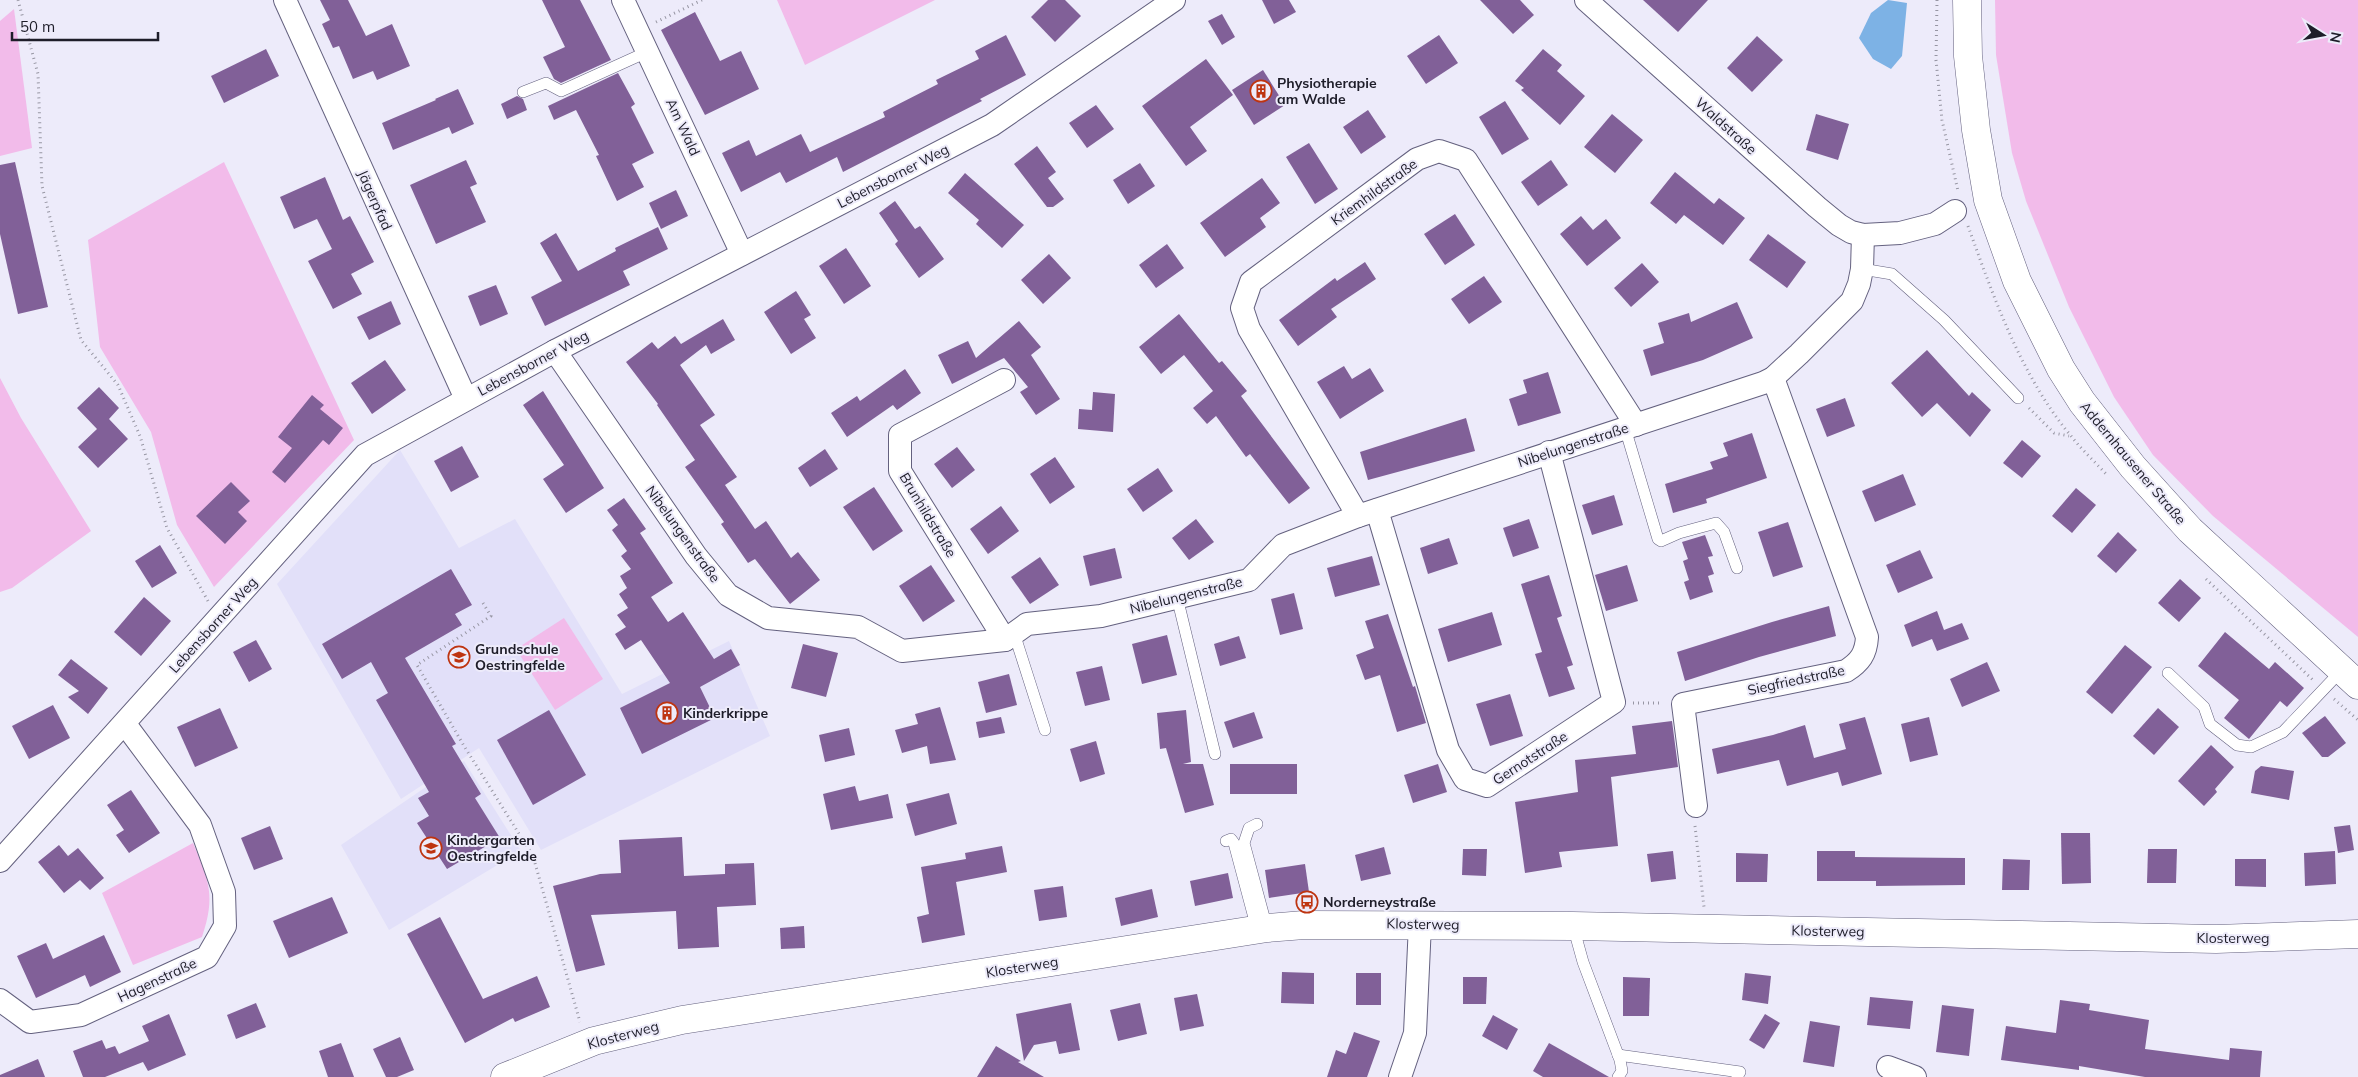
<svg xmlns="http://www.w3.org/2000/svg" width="2358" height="1077" font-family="Mulish,sans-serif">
<rect width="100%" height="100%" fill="#edebfa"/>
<!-- built -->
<g fill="#e2e0f9">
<path d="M400,450L459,548L515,519L622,694L729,641L770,736L541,850L479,748L401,799L277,584Z"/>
<path d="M464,761L521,851L389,930L341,845Z"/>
</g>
<!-- green -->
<g fill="#f2bbea">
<path d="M777,0H935L805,65Z"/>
<path d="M1995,0H2358V637L2213,516L2153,455L2114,397L2069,307L2026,201L2012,153L1996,55Z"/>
<path d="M14,9L32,148L0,156V21Z"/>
<path d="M224,162L354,440L214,587L177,525L151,432L100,347L88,240Z"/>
<path d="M0,378L21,418L91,531L12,588L0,592Z"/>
<path d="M564,618L603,679L555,710L516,649Z"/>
<path d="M193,843C209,881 216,896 202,937L133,965L102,893Z"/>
</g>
<!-- water -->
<path fill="#7db2e5" d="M1888,0L1907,3L1902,56L1891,69L1873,59L1859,38L1871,13Z"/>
<!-- building -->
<g fill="#816098">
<path d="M320,0H348L366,36L392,24L410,66L377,80L373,71L353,79L339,46L333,48L322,24L330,20Z"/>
<path d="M542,0H580L611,60L561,83L554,79L543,57L565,47Z"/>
<path d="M1048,0H1065L1081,16L1055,42L1031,17Z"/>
<path d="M1262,0H1289L1296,12L1274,24Z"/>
<path d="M1480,0H1520L1534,15L1513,34Z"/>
<path d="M1643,0H1708L1678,32Z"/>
<path d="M695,12L720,61L741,51L759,89L705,115L661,30Z"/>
<path d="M1222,14L1235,37L1222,45L1208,21Z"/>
<path d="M1006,35L1026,75L980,99L982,101L843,172L837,157L786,183L780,172L741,192L722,153L749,140L756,156L801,134L810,152L885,117L883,112L938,84L936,80L979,59L975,51Z"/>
<path d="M1439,35L1458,63L1426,84L1407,56Z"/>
<path d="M1757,36L1783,60L1752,92L1727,68Z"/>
<path d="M266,49L279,76L224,103L211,76Z"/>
<path d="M1543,49L1562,65L1557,71L1585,96L1560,125L1521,90L1524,88L1515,81Z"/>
<path d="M1206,59L1233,95L1190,127L1207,151L1186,166L1142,106Z"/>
<path d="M1263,70L1285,105L1254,125L1232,90Z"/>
<path d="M618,73L635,104L631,107L654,153L632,164L644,187L617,201L596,156L599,155L576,110L554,120L548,106Z"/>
<path d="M458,89L474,124L452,134L449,127L393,150L382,123L436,100L435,99Z"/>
<path d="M517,96L523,99L527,110L507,119L501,104Z"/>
<path d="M1505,101L1529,139L1502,155L1479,117Z"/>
<path d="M1096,105L1114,129L1087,148L1069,123Z"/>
<path d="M1368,110L1386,137L1361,154L1343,127Z"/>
<path d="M1612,114L1643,140L1615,173L1584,147Z"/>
<path d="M1816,114L1849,124L1838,160L1806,150Z"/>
<path d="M1309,143L1338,189L1315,204L1286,157Z"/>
<path d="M1037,146L1056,172L1048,178L1064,199L1053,207H1047L1014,164Z"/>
<path d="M466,160L477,184L470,187L486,222L436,244L410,185Z"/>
<path d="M1551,160L1568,185L1538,206L1521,182Z"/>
<path d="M15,162L48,307L18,314L0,234V165Z"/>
<path d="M1140,163L1155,186L1128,204L1113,180Z"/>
<path d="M1675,172L1714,204L1719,198L1745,218L1723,245L1684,215L1676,224L1650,203Z"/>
<path d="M965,173L1024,225L1002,248L976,224L979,220L948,193Z"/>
<path d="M325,177L343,220L350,216L374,262L351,274L362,294L333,309L308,261L332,249L317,219L294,229L280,197Z"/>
<path d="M1262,178L1280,203L1260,218L1266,227L1225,257L1200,223Z"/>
<path d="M676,190L688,216L661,229L649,203Z"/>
<path d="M895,201L915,229L920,226L944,259L919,278L895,244L898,241L879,213Z"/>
<path d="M1455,214L1475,245L1445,265L1424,234Z"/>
<path d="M1581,216L1593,230L1606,219L1621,238L1587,266L1560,234Z"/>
<path d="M658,227L668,249L623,271L630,285L545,326L531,297L562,281L540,243L556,233L578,271L616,251L615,248Z"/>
<path d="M1768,234L1806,262L1787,288L1749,260Z"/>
<path d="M1167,244L1184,268L1156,288L1139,265Z"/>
<path d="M846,248L871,286L844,304L819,266Z"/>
<path d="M1049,254L1071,278L1043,304L1021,280Z"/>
<path d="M1365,262L1376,279L1331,309L1337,317L1298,346L1279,320L1335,278L1337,281Z"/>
<path d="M1642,263L1659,282L1631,307L1614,288Z"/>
<path d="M1484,276L1502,302L1469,324L1451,299Z"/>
<path d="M496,285L508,314L480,326L468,296Z"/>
<path d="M796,291L811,315L804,319L816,338L791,354L764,312Z"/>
<path d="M391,301L401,324L369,340L357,317Z"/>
<path d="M1737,302L1753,338L1703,360L1651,376L1643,350L1664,343L1658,323L1689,313L1691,322Z"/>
<path d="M1179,314L1219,363L1222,361L1247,391L1241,396L1310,488L1289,504L1250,454L1246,457L1216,416L1207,424L1193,408L1213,391L1184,355L1161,374L1139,347Z"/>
<path d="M723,319L735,340L711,354L706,345L680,365L715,415L700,425L737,477L725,485L755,529L766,521L791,558L798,552L820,580L790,604L755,559L748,563L721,524L724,522L685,467L695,460L657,405L658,404L626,362L652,342L658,349L675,336L681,344Z"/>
<path d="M1019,321L1041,347L1031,355L1060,399L1036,415L1020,392L1028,387L1004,358L952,384L938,355L968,341L976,358Z"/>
<path d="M1927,350L1969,396L1972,392L1991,410L1970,437L1937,403L1922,417L1891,383Z"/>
<path d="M385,360L406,390L372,414L351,383Z"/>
<path d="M1344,366L1352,379L1370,368L1384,391L1340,419L1317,382Z"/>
<path d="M905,369L921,393L897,410L893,405L847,437L831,413L857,396L860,401Z"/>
<path d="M1548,372L1561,413L1518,426L1509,399L1527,393L1523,380Z"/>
<path d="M99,387L119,408L109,419L128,439L98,468L78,447L97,429L77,408Z"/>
<path d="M543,391L604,488L566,513L543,479L564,465L523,405Z"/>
<path d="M1093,392L1115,394L1113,432L1078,429L1079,409L1092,410Z"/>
<path d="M312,395L324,405L320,409L343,428L329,445L323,440L285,483L272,472L292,448L278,437Z"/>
<path d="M1845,398L1855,426L1827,437L1816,409Z"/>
<path d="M1466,418L1475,451L1368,480L1360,452Z"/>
<path d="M1752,433L1767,478L1706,499L1707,503L1673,513L1665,484L1713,469L1710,462L1728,456L1723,443Z"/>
<path d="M2022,440L2041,456L2022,478L2003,463Z"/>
<path d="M462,446L479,477L451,492L434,461Z"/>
<path d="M957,447L975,470L952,488L934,464Z"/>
<path d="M825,449L838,469L810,487L798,468Z"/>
<path d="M1055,457L1075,487L1050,504L1030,474Z"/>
<path d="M1158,468L1173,491L1143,512L1127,489Z"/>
<path d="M1903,474L1916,505L1875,522L1862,491Z"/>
<path d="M231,482L250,501L238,512L247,521L225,544L196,516Z"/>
<path d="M874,487L903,531L873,551L843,507Z"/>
<path d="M2076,488L2096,505L2072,533L2052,516Z"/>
<path d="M1614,495L1623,525L1592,535L1582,505Z"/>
<path d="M624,498L646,529L640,533L673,583L651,597L668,622L683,612L714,659L731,649L740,665L700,687L715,718L642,754L620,708L670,683L641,640L625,650L615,634L626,627L617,615L628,608L619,594L627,588L620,576L631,569L621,556L627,551L612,530L618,525L607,510Z"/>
<path d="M1001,506L1019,531L988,554L970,529Z"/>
<path d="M1196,519L1214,542L1189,560L1172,538Z"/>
<path d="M1529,519L1539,548L1513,557L1503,528Z"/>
<path d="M1788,522L1803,567L1773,577L1758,532Z"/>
<path d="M2118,532L2137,550L2116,573L2097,556Z"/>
<path d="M1705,535L1713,556L1708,557L1714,574L1708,576L1713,592L1690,600L1684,582L1689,580L1683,561L1688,559L1682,542Z"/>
<path d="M1449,538L1458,564L1428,574L1420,548Z"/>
<path d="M160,545L177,573L152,588L135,561Z"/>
<path d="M1115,548L1122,578L1090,586L1083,556Z"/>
<path d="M1920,550L1933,578L1898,593L1886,565Z"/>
<path d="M1372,556L1380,585L1335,597L1327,568Z"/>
<path d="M1040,557L1059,585L1030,604L1011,577Z"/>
<path d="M931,565L955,601L923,622L899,586Z"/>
<path d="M1627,565L1638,601L1606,611L1595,575Z"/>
<path d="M451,569L472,605L455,614L462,625L405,658L456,744L452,746L481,794L475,798L500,838L447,869L417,823L429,816L418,798L429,792L376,700L388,693L371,662L342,679L322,644Z"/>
<path d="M1549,575L1562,616L1557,618L1573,665L1567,667L1575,689L1549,697L1535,654L1542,652L1521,584Z"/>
<path d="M2180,579L2201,598L2179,622L2158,603Z"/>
<path d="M1294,593L1303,629L1280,635L1271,599Z"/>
<path d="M144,597L171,621L141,656L114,632Z"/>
<path d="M1829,606L1836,636L1759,657L1685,681L1677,652L1772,622Z"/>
<path d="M1937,611L1944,630L1962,623L1969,639L1937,651L1932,639L1912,647L1904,625Z"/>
<path d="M1492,612L1502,645L1448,662L1438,629Z"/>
<path d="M1388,614L1413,687L1415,686L1426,723L1397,732L1380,675L1365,680L1356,655L1374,648L1365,621Z"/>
<path d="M2225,632L2269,669L2275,662L2304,688L2287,707L2280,701L2249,739L2224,718L2239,700L2198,666Z"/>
<path d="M1167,635L1177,675L1142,684L1132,644Z"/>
<path d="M1239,636L1246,658L1220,666L1214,644Z"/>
<path d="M256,640L272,669L249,682L233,652Z"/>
<path d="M803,644L838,653L826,697L791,688Z"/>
<path d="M2125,645L2152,667L2112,714L2086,692Z"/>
<path d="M71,659L108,688L88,714L68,697L79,691L58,675Z"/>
<path d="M1987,662L2000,691L1962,707L1950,679Z"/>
<path d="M1102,666L1110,700L1085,706L1076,672Z"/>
<path d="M1009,674L1017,705L986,713L978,682Z"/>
<path d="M1510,694L1523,736L1490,746L1476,704Z"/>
<path d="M53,705L70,738L29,759L12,726Z"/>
<path d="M940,707L956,760L930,764L927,746L902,753L895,730L918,724L915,714Z"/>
<path d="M220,708L238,748L195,767L177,727Z"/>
<path d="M2158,708L2179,727L2154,755L2133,736Z"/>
<path d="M549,710L586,775L533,805L497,740Z"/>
<path d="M1186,710L1191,762L1183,764H1203L1214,805L1185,813L1166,748L1160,749L1157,713Z"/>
<path d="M1254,712L1263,738L1233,748L1224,722Z"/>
<path d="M2325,716L2346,743L2328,757H2322L2302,733Z"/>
<path d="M1001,717L1005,733L979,738L976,722Z"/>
<path d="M1865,717L1882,774L1842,786L1838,772L1787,786L1779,760L1717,774L1712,749L1773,735L1805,725L1814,758L1846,749L1839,724Z"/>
<path d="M1929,717L1938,755L1910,762L1901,724Z"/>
<path d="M1672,721L1678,767L1611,777L1618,846L1559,852L1562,867L1525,873L1515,802L1578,792L1575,760L1636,754L1632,726Z"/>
<path d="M849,728L855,755L825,762L819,735Z"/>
<path d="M1096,741L1105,774L1080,782L1070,749Z"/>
<path d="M2211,745L2234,767L2215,789L2217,792L2204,806L2178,781Z"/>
<rect x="1230" y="764" width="67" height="30"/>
<path d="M1438,764L1447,792L1413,803L1404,775Z"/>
<path d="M2261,766L2294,771L2289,800L2251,793L2255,771Z"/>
<path d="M855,786L859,801L888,794L893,818L831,830L823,794Z"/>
<path d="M131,790L160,833L129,853L116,835L124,830L107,805Z"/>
<path d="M949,793L957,824L915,836L906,804Z"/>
<path d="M2350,825L2354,850L2338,853L2334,827Z"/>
<path d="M270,826L283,859L254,870L241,838Z"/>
<path d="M2061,833H2090L2091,883L2062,884Z"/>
<path d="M682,837L684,876L725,874V864L754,863L756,905L717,907L719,947L678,949L676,911L591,915L605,965L576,972L553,886L600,874L621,873L619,840Z"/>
<path d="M59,845L68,856L78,848L104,878L90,890L80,880L64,893L38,862Z"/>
<path d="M1002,846L1007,872L956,882L965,935L922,943L917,917L929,914L921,867L966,859L965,853Z"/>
<path d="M1384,847L1391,874L1361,881L1355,855Z"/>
<path d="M1463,849H1487L1486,876L1462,875Z"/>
<path d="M2148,849H2177L2176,883H2147Z"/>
<path d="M1673,851L1676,879L1651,882L1647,854Z"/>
<path d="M1817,851H1855V857L1965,858V885L1876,886V881H1817Z"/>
<path d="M2335,851L2336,884L2305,886L2304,853Z"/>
<path d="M1736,853L1768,854L1767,882H1736Z"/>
<path d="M2003,859L2030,860L2029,890H2002Z"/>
<path d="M2235,859H2266V887L2235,886Z"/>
<path d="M1305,864L1309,892L1269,898L1265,870Z"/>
<path d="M1228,873L1233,898L1195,906L1190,881Z"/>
<path d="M1063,886L1067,917L1039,921L1034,890Z"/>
<path d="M1152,889L1158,917L1121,926L1115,898Z"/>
<path d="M332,897L348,933L289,958L273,921Z"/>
<path d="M440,917L483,999L537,976L550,1007L515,1022L513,1018L465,1043L407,934Z"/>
<path d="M804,926L805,948L781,949L780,928Z"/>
<path d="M104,935L121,972L90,987L85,975L36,998L17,956L46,943L53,959Z"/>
<path d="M1282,972L1314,973V1004L1281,1003Z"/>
<rect x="1356" y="973" width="25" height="32"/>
<path d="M1745,973L1771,976L1768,1004L1742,1000Z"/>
<path d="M1463,977H1487L1486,1004H1463Z"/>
<path d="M1623,977L1650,978L1649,1016H1623Z"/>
<path d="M1197,994L1204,1026L1180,1031L1174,998Z"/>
<path d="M1870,997L1913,1001L1910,1029L1867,1025Z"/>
<path d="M2060,1000L2090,1004L2089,1010L2149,1020L2145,1049L2229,1060L2230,1048L2262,1051L2260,1077H2145L2079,1066V1070L2001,1060L2006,1026L2056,1033Z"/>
<path d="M256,1003L266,1027L236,1039L227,1015Z"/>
<path d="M1071,1003L1080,1050L1059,1054L1056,1041L1034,1045L1024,1061L1016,1014Z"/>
<path d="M1140,1003L1147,1034L1118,1041L1110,1010Z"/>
<path d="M1942,1005L1974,1009L1969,1056L1936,1052Z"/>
<path d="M169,1014L186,1055L148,1071L143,1062L105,1077H83L73,1051L102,1040L106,1049L115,1046L119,1054L149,1041L142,1026Z"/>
<path d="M1765,1014L1780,1023L1764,1049L1749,1040Z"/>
<path d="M1493,1015L1518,1029L1507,1050L1482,1036Z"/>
<path d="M1810,1021L1840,1026L1834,1067L1803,1062Z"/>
<path d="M1354,1032L1380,1041L1367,1077H1327L1336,1050L1346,1054Z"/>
<path d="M400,1037L414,1070L397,1077H386L373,1049Z"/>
<path d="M341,1043L346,1056L354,1077H328L319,1051Z"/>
<path d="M1549,1043L1609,1077H1543L1533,1071Z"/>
<path d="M996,1046L1021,1061L1018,1062L1044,1077H977Z"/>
<path d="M38,1059L45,1077H0V1075Z"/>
</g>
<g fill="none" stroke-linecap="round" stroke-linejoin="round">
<!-- service casing -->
<g stroke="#64617f" stroke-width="12">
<g id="service">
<path d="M523,92L546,83L561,91L647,52"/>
<path d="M1862,269L1892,274L1944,320L2018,398"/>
<path d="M1625,428L1658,539L1661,541L1679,533L1716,523L1724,532L1737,568"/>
<path d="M1177,597L1215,754"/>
<path d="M1014,633L1045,730"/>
<path d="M2168,673L2204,707L2210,724L2237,745L2251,747L2283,732L2341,671"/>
<path d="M1257,824L1249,828L1244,843L1267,928"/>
<path d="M1226,841L1231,839L1234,843L1257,929"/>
<path d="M1573,926L1583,962L1620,1060L1622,1071L1618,1077"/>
<path d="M1618,1055L1740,1072L1737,1077"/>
</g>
</g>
<!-- minor casing -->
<g stroke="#64617f" stroke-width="24">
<g id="minor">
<path d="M285,0L466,399"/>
<path d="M623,0L742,254"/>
<path d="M1586,0L1817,207L1839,225L1851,232L1863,235L1900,233L1935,224L1955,211"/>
<path d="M555,351L696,556L728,595L768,618L858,627L902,651L1005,640L1027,624L1101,616L1249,580L1283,545L1358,516L1763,383L1773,378L1799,354L1852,301L1859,284L1862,269L1863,235"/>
<path d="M1004,380L900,435V471L1005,640"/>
<path d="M1377,510L1448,750L1465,779L1487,786L1614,702L1549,452"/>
<path d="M1358,516L1249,329L1242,308L1251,282L1417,159L1439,151L1466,160L1636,425"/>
<path d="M1696,806L1683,704L1846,671C1860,662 1866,654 1867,637L1773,378"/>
<path d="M0,861L365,455L555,351L992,125L1174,0"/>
<path d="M0,1000L30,1022L81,1015L207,957L225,926L224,892L200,825L125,724"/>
<path d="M1888,1067L1915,1077"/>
<path d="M1400,1077L1415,1033L1420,924"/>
</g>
</g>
<!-- tertiary casing -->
<g stroke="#64617f" stroke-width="29">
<g id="tertiary">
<path d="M1967,0L1968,56L1976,130L1988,200L2017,281L2061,369L2082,402L2133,467L2190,530L2358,685"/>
<path d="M505,1077L594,1041L682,1020L1267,928L1304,925L1573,926L2216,939L2358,934"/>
</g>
</g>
<!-- path -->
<g stroke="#9796a3" stroke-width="3" stroke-dasharray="1 4" stroke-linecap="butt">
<path d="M18,0L38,74L42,186L81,340L118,385L140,436L167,528L208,601"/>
<path d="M1937,0L1936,60L1942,120L1958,191"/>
<path d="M656,22L702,0"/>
<path d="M1968,226C1994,298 2021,376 2071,436C2082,450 2095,462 2107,475"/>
<path d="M2029,408L2054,433L2069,436"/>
<path d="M2206,579L2313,680"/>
<path d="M483,603L491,616L417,665L464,746L533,856L580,1022"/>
<path d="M2334,699L2358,720"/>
<path d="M1633,703H1662"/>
<path d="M1695,826L1704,907"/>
</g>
<!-- service -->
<use href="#service" stroke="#fff" stroke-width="11"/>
<!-- minor -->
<use href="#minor" stroke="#fff" stroke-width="22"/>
<!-- tertiary -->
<use href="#tertiary" stroke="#fff" stroke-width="28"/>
</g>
<!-- icons -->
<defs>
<g id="building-ring" transform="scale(1.125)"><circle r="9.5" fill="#edebfa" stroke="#be3410" stroke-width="1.5"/><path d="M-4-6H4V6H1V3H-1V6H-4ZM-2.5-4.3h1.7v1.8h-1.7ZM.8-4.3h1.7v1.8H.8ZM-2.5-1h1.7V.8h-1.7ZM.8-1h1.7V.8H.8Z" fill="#be3410"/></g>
<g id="school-ring" transform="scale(1.125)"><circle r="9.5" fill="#edebfa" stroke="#be3410" stroke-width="1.5"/><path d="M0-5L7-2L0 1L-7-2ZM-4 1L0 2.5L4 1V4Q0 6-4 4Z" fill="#be3410"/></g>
<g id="bus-ring" transform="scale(1.125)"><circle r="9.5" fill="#edebfa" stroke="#be3410" stroke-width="1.5"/><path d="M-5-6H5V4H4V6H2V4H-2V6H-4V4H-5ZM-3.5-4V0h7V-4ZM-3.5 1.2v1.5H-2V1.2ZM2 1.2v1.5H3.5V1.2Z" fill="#be3410"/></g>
</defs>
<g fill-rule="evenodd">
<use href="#building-ring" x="1261" y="91"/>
<use href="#school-ring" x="459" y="657"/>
<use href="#building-ring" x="667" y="713"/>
<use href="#school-ring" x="431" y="848"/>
<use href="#bus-ring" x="1307" y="902"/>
</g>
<g text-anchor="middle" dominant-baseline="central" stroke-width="4" stroke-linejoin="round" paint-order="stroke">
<!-- poi labels -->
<g font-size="14" font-weight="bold" fill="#1e1d29" stroke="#edebfa" text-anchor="start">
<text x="1277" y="83">Physiotherapie<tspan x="1277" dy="16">am Walde</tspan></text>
<text x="475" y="649">Grundschule<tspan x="475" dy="16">Oestringfelde</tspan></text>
<text x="683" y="713">Kinderkrippe</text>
<text x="447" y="840">Kindergarten<tspan x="447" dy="16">Oestringfelde</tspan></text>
<text x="1323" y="902">Norderneystraße</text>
</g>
<!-- street labels -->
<g font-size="14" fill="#1e1d29" stroke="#edebfa">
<text transform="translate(1726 126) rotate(42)">Waldstraße</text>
<text transform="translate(683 127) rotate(65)">Am Wald</text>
<text transform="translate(893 176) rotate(-27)">Lebensborner Weg</text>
<text transform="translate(1374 192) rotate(-36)">Kriemhildstraße</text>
<text transform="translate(375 200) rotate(66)">Jägerpfad</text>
<text transform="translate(533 363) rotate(-28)">Lebensborner Weg</text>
<text transform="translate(1573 445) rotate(-18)">Nibelungenstraße</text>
<text transform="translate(2133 463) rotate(50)">Addernhausener Straße</text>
<text transform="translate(928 515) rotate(59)">Brunhildstraße</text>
<text transform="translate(683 534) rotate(54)">Nibelungenstraße</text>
<text transform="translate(1186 595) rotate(-14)">Nibelungenstraße</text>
<text transform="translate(213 625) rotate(-48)">Lebensborner Weg</text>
<text transform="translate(1796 680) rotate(-12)">Siegfriedstraße</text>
<text transform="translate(1530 758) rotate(-33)">Gernotstraße</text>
<text transform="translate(1423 924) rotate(1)">Klosterweg</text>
<text transform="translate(1828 931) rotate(1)">Klosterweg</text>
<text x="2233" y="938">Klosterweg</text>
<text transform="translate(1022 967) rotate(-9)">Klosterweg</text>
<text transform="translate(157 980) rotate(-25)">Hagenstraße</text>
<text transform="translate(623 1035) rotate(-15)">Klosterweg</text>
</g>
</g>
<!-- north arrow -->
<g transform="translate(2323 35) rotate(101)" stroke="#edebfa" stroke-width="4" paint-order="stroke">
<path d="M0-4L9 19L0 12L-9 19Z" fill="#1e1d29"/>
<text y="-8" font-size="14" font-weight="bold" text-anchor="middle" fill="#1e1d29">N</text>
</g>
<!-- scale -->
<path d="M12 32v8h146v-8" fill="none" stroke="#1e1d29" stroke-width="2.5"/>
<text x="20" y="32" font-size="15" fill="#1e1d29" stroke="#edebfa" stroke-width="4" paint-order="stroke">50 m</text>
</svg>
